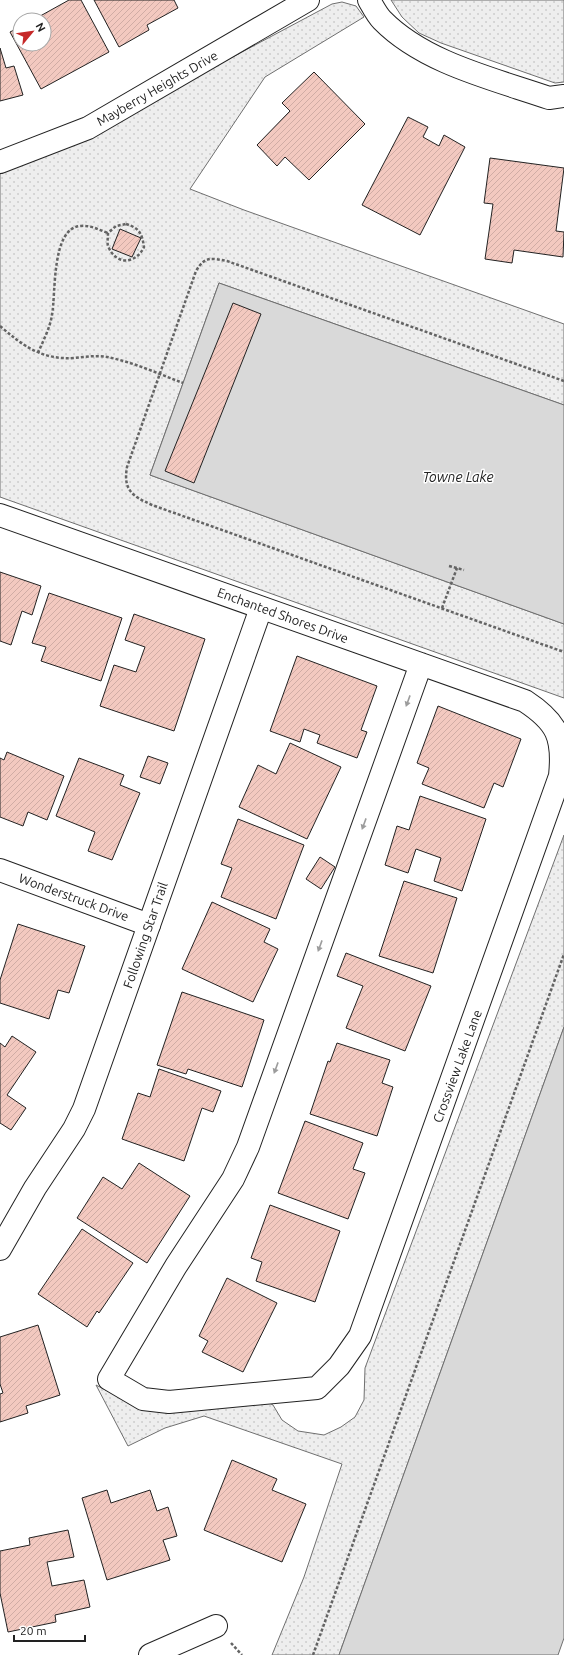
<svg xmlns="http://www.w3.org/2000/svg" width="564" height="1655" font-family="Ubuntu,sans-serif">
<defs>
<pattern id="grass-dots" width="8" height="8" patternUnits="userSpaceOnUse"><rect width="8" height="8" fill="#eee"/><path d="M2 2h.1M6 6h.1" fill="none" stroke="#ccc" stroke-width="1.8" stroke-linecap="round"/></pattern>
<pattern id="building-hatch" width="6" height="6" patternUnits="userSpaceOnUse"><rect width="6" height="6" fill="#f3c9c0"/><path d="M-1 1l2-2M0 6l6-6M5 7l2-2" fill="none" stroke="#d0aca5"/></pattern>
</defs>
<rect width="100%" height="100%" fill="#fff"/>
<!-- grass -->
<g fill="url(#grass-dots)" stroke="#6f6f6f">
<path d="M391,0H564V82L555,83L441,43L419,33L402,17Z"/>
<path d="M342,2L356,6L364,17L265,77L190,189L244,210L564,324V405L219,283L150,475L564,624V698L0,497V174L58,150L332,4Z"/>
<path d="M564,835V1027L339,1655H272L304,1577L342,1464L204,1416L165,1428L128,1446L96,1385L144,1410H177L264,1400L273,1405L282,1420L298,1431L324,1435L341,1427L355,1417L364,1400L365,1368Z"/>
</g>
<!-- water -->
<g fill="#d9d9d9" stroke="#6f6f6f">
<path d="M219,283L564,405V624L150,475Z"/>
<path d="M564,1027V1638L558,1655H339Z"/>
</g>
<!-- building -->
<g fill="url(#building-hatch)" stroke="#222">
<path d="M69,0H81L109,52L41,89L10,32L20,27V44H44V20H33Z"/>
<path d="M94,0H174L178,8L147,25L149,30L119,47Z"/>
<path d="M0,48L6,68L14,66L23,95L0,101Z"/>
<path d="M314,72L365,124L309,180L285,157L277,166L257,145L290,111L282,103Z"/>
<path d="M408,117L428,127L423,137L439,146L444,135L465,147L420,235L362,205Z"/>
<path d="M490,158L564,168L556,231L564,232L563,257L514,250L512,263L485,259L493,204L484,203Z"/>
<path d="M120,229L141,238L132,257L112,249Z"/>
<path d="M233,303L261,314L194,483L165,471Z"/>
<path d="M0,572L41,586L32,615L22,611L11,645L0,641Z"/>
<path d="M49,593L122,618L101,681L41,661L46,647L32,643Z"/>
<path d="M134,614L205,639L174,731L100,706L114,665L136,672L145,647L125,640Z"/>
<path d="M297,656L377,686L361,730L367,732L357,758L317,743L320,735L304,729L300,742L270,731Z"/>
<path d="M438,706L521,739L503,787L494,783L484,808L422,784L429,768L417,763Z"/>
<path d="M290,743L341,767L307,839L239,807L258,765L276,774Z"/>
<path d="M7,752L64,776L47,820L28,812L23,826L0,817V758L4,760Z"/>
<path d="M148,756L168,763L160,784L140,777Z"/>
<path d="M79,758L124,775L120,785L140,793L112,860L88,851L95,832L56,816Z"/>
<path d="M420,796L486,819L462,891L434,881L441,858L416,849L408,873L385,865L397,826L409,830Z"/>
<path d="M238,819L304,845L276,919L221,897L232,868L221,864Z"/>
<path d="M320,857L335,867L321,889L306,879Z"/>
<path d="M404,881L457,898L433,973L379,956Z"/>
<path d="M212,902L270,929L264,942L278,949L253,1002L182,969Z"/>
<path d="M18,924L85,946L69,993L58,990L49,1019L0,1003V980Z"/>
<path d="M346,953L431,986L405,1051L346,1028L363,986L337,976Z"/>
<path d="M182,992L264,1020L242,1087L188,1069L186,1074L157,1065Z"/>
<path d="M12,1036L36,1052L7,1095L26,1108L11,1130L0,1123V1043L5,1047Z"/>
<path d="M337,1043L390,1060L382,1083L393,1087L377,1136L310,1114L328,1061L330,1062Z"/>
<path d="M159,1069L221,1091L213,1112L202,1108L184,1161L122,1139L138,1093L150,1097Z"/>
<path d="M305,1121L363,1143L353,1169L365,1173L348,1219L278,1193Z"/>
<path d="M139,1163L190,1196L147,1263L77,1218L103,1177L122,1189Z"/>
<path d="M270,1205L340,1231L315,1302L256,1281L262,1262L251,1258Z"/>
<path d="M82,1229L133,1263L99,1313L97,1311L87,1327L38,1294Z"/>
<path d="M227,1278L277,1303L243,1372L202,1352L208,1341L199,1336Z"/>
<path d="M38,1325L60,1395L26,1406L28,1413L0,1422V1394L3,1393L0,1384V1337Z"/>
<path d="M232,1460L277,1479L272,1490L306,1504L282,1562L204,1530Z"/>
<path d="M107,1490L111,1503L150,1490L157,1511L168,1507L177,1536L163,1540L170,1560L107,1580L82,1498Z"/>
<path d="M68,1530L74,1557L47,1562L52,1586L84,1580L90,1607L55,1615L56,1622L8,1632L0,1593V1551L30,1545L29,1538Z"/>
</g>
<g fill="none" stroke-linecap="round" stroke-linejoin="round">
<!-- minor casing -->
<g stroke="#222" stroke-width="24">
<g id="minor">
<path d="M369,0C373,7 377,15 382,20C424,63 494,79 549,98L564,96"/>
<path d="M0,162L88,128L308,0"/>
<path d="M0,515L525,701C557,722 564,737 560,776L360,1336L339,1366L317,1388L169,1402L143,1399L109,1379L176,1266L233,1179L248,1147L421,664"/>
<path d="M0,870L149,925"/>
<path d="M0,1249L35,1188L74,1129L84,1109L261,608"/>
<path d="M150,1655L216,1626"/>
</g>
</g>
<!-- path -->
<g stroke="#646464" stroke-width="2.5" stroke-dasharray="3 2" stroke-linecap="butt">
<path d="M126,224C139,228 142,233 144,247C136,264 116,266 108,246C107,242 108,238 108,233L116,226Z"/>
<path d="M0,326C23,346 42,360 74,358C85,357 96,355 107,357C133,362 159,374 183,383"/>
<path d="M38,353C43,341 50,328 52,315C56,294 51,227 81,226C91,225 99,230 108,233"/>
<path d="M564,381L227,261C211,258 205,256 196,271L127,467C123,490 132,496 152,505L564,652"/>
<path d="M449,566L464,570"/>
<path d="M442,608L457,568"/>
<path d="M231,1643L242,1655"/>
<path d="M313,1655L564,954"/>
</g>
<!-- minor -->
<use href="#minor" stroke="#fff" stroke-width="22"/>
</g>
<!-- one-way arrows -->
<defs><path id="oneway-solid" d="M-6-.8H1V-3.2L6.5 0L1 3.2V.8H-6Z"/></defs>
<g fill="#9c9c9c">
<use href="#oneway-solid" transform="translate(408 701) rotate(110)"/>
<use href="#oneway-solid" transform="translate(364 824) rotate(110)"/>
<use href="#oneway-solid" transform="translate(320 946) rotate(110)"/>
<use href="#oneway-solid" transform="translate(276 1068) rotate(110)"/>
</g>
<g text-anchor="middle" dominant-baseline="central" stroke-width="3" stroke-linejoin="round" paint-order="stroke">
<!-- street labels -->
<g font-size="13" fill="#222" stroke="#fff">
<text transform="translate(157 88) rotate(-30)">Mayberry Heights Drive</text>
<text transform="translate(283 615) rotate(20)">Enchanted Shores Drive</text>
<text transform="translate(74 897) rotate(20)">Wonderstruck Drive</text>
<text transform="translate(145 935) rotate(-71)">Following Star Trail</text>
<text transform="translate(457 1066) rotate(-70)">Crossview Lake Lane</text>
</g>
<!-- water labels -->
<g font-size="14" font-style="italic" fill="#222" stroke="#fff">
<text x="458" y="477">Towne Lake</text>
</g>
</g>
<!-- north arrow -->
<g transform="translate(32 32) rotate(61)"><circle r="19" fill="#ffffff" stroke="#a7a7a7"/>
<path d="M0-3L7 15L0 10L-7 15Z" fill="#c62828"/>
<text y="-6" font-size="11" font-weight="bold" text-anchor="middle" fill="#222222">N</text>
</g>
<!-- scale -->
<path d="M14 1635v6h71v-6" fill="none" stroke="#222222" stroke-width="2"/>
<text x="20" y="1635" font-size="12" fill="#222222" stroke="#ffffff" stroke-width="3" paint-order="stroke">20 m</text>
</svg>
